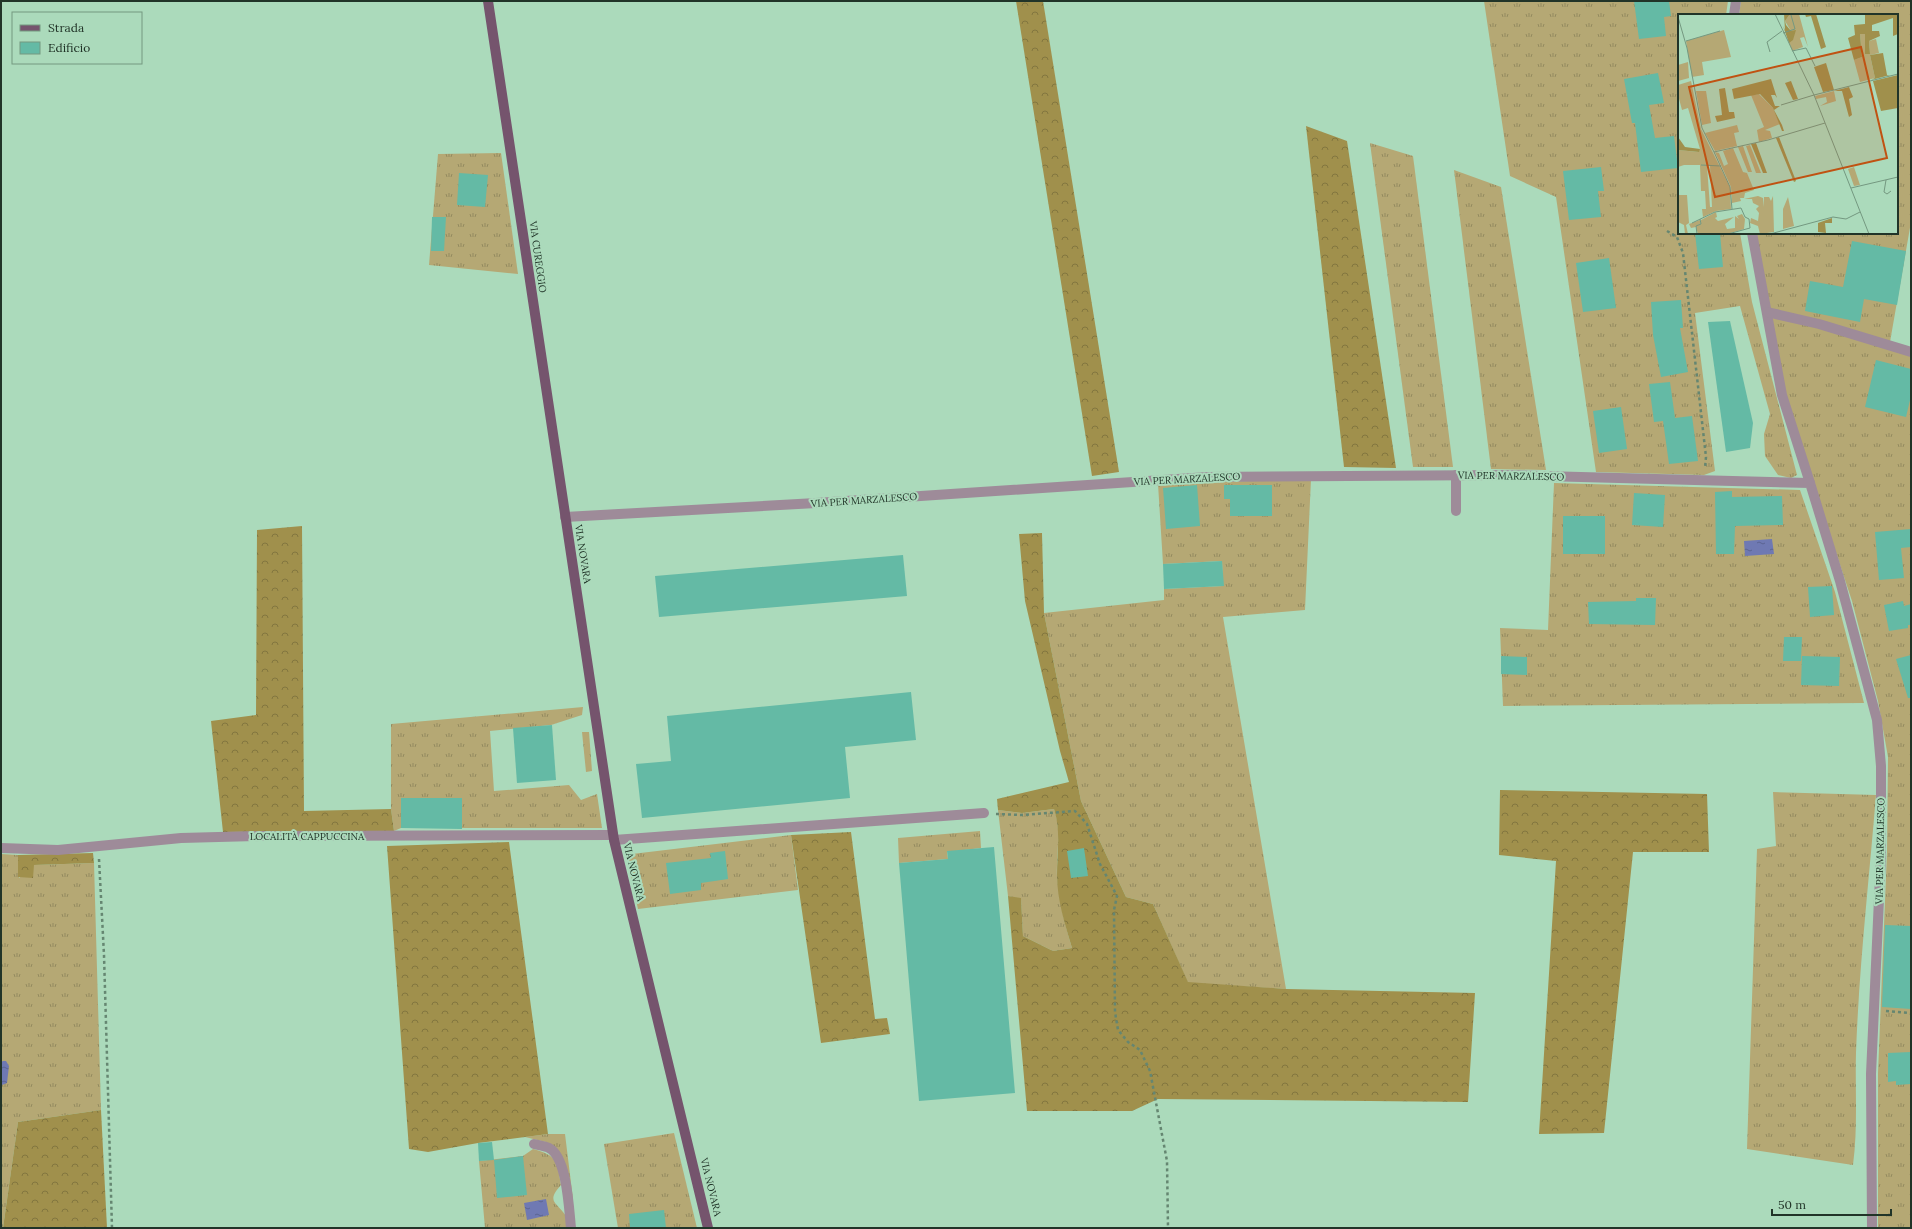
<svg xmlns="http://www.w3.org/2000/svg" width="1912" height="1229" font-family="Lora,serif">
<defs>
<pattern id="grass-tufts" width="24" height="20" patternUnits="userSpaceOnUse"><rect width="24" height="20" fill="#b5a874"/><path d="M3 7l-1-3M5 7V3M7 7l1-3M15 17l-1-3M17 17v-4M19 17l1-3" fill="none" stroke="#938a5f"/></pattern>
<pattern id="forest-crowns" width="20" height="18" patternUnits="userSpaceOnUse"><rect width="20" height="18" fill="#a0904c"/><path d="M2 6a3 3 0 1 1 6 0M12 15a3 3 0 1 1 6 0" fill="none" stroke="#82763f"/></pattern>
<pattern id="water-ripples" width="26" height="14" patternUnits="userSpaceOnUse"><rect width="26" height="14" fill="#6f79b3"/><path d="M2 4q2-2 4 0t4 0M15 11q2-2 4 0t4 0" fill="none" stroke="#5b6492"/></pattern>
</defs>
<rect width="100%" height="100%" fill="#abdabb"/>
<!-- grass -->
<g fill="url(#grass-tufts)">
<path d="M1484,1H1728L1726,15H1679V233H1740L1752,302L1797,475L1791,478L1778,475L1765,456L1764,434L1770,414L1740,306L1695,313L1715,471L1704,475L1596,472L1556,197L1510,176Z"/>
<path d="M1741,1H1911V222L1890,342L1911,348V1228H1878V1073L1887,852L1888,757L1878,701L1852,601L1814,486L1785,390L1756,233H1897V15H1739Z"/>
<path d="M1370,143L1413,156L1453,467H1413Z"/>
<path d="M501,153L518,274L429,265L438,154Z"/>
<path d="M1454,170L1501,187L1546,470L1491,469Z"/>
<path d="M1311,479L1305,610L1223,617L1286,989L1188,983L1153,904L1126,897L1081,801L1044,613L1164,600V589L1223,586L1222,561L1163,564L1158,484Z"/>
<path d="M1554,483L1800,490L1835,592L1864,703L1503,706L1500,628L1548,630Z"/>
<path d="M583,707L582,715L551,725L490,731L494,791L569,785L581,800L597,794L602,828H401L394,831L391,809V724Z"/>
<path d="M582,732H589L592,771L586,772Z"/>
<path d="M1773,792L1876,795C1869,881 1859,967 1856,1053C1855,1090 1858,1128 1853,1165L1747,1149L1757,849L1776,846Z"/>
<path d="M1054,809C1062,831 1056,854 1057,876C1059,901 1065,925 1072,948L1053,951L1023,936L1021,899L1008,896L998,810L1022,813Z"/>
<path d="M980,831L981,848L947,852L948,859L899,863L898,838Z"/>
<path d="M791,835L798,890L638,909L627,860L632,854Z"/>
<path d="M1,854L18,855L19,878L34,865L94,863L101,1110L18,1122L3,1228H1Z"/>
<path d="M674,1133L697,1228H618L604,1144Z"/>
<path d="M548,1134H565L573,1199L546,1142L525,1137Z"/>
<path d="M533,1149C558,1156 557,1161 561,1185C546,1202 556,1201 566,1216C568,1219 567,1224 568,1228H485L479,1161L523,1156Z"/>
</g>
<!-- forest -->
<g fill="url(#forest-crowns)">
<path d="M1016,1H1043L1119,472L1092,476Z"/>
<path d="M1306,126L1347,141L1396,468L1344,467Z"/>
<path d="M302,526L304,811L391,809L394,831L223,832L211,721L256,715L257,530Z"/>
<path d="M1042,533L1044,613L1081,801L1126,897L1153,904L1188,982L1286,989L1475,993L1468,1102L1158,1099L1132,1111H1027L1008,896L1021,898L1023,936L1053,951L1072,948C1065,924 1057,900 1057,875C1057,853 1061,830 1054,809L1022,813L998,810L997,799L1069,782L1060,751L1025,601L1019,534Z"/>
<path d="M1500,790L1707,794L1709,852H1633L1604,1133L1539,1134L1556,861L1499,855Z"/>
<path d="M851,832L875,1019L887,1018L890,1034L821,1043L791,835Z"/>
<path d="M509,842L548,1134L478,1143L428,1152L409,1149L387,846Z"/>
<path d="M93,853L94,863L34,865L33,878L18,877V855Z"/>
<path d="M101,1110L107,1228H3L18,1122Z"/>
</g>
<!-- water -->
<g fill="url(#water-ripples)">
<path d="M1772,539L1774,554L1745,556L1744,541Z"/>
<path d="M3,1061H6L9,1066L7,1083L2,1085L1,1062Z"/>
<path d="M546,1199L549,1215L527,1220L524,1203Z"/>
</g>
<!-- building -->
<g fill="#64baa5">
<path d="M1634,1H1669L1671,16L1664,17L1666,36L1639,39Z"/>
<path d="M1658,73L1664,103L1649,105L1655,138L1674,136L1678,168L1641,172L1635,123H1632L1624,79Z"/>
<path d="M1601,167L1604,191H1598L1601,217L1569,220L1563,171Z"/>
<path d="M459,173L488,175L485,207L457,205Z"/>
<path d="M432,217H446L444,251H431Z"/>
<path d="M1695,233H1720L1723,267L1699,269Z"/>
<path d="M1852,241L1906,251L1897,305L1864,299L1860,322L1805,311L1810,281L1843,287Z"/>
<path d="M1609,258L1616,308L1583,312L1576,263Z"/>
<path d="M1681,300L1683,328H1680L1688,372L1661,377L1653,335L1651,302Z"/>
<path d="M1730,321L1753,423L1750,448L1726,452L1708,322Z"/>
<path d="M1876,360L1911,369V396L1906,417L1865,407Z"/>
<path d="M1670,382L1675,418L1692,416L1698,461L1669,464L1663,421L1654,422L1649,384Z"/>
<path d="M1621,407L1627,449L1599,453L1593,411Z"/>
<path d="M1197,485L1200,526L1166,529L1163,488Z"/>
<path d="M1224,485H1272V516H1230V499H1224Z"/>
<path d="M1732,491V497L1782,496L1783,525L1735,526L1734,554H1716L1715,492Z"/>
<path d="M1634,493L1665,495L1663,527L1632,525Z"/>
<rect x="1563" y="516" width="42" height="38"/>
<path d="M1911,529V547L1901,548L1904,578L1879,580L1875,532Z"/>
<path d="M903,555L907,596L659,617L655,576Z"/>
<path d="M1222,561L1224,586L1164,589L1163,564Z"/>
<path d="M1832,586L1834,615L1810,617L1808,587Z"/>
<path d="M1636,598H1656L1655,625L1589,624L1588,602L1636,601Z"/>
<path d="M1903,601L1904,606L1911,604V625H1908V628L1889,631L1884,605Z"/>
<path d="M1784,637H1802L1801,661H1783Z"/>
<path d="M1911,655V698H1908L1896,659Z"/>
<path d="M1501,656L1527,657V675L1501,674Z"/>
<path d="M1802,656L1840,657L1839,686L1801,685Z"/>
<path d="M911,692L916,740L845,747L850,798L642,818L636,764L671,761L667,716Z"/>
<path d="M552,725L556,780L517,783L513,728Z"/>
<path d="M401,798H462V829L401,828Z"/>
<path d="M994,847L1015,1093L919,1101L899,863L948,859L947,851Z"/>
<path d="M1084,848L1088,876L1071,878L1067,851Z"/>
<path d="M725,851L728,879L701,883V890L670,894L666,863L711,858L710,853Z"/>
<path d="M1885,925L1911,926V1009L1882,1007Z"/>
<path d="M1911,1052V1084L1896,1085V1081L1888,1082V1053Z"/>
<path d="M492,1142L494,1160L479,1161L478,1143Z"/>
<path d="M523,1156L527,1195L497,1198L494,1160Z"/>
<path d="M664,1210L666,1228H630L629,1214Z"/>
</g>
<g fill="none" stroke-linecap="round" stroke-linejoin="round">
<!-- path -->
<g stroke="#658671" stroke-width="2.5" stroke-dasharray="3 3" stroke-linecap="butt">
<path d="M1667,231L1677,237L1683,253L1706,457L1705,468"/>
<path d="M996,814L1021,815L1075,811L1087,824L1100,864L1117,896L1114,910L1115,1012L1118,1030L1128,1042L1140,1050L1150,1071L1167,1161L1168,1228"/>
<path d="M99,859L104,955L112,1228"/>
<path d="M1886,1011L1911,1013"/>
</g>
<!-- minor -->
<g stroke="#9e8b99" stroke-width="10">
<path d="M1734,15L1736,1"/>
<path d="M1752,233L1782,395L1810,483"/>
<path d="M1767,312L1819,324L1911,352"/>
<path d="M1456,511V475"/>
<path d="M565,517L816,503L1208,477L1504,475L1810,483L1840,581L1877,720L1881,766V855L1871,1074L1872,1228"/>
<path d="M614,840L984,813"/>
<path d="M1,848L58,850L181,838L260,836L613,835"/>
<path d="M534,1144C538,1145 545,1146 549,1148C567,1157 569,1209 571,1228"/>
</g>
<!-- major -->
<path stroke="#75546d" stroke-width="10" d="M488,1L614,840L708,1228"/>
</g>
<g text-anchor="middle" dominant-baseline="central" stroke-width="4" stroke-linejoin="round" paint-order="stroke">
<!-- street labels -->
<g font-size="10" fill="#213428" stroke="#abdabb">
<text transform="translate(538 257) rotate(82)">VIA CUREGGIO</text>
<text transform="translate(1511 476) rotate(1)">VIA PER MARZALESCO</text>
<text transform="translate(1187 479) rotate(-3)">VIA PER MARZALESCO</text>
<text transform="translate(864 500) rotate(-4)">VIA PER MARZALESCO</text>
<text transform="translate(583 554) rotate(81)">VIA NOVARA</text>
<text x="307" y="836">LOCALITÀ CAPPUCCINA</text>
<text transform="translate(1880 851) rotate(-89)">VIA PER MARZALESCO</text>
<text transform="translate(634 872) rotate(76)">VIA NOVARA</text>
<text transform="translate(711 1187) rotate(76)">VIA NOVARA</text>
</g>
</g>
<!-- overview -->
<g transform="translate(1678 14)">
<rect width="220" height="220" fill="#abdabb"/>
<path d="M112,0H121L130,33L126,23L122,24L125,33L114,37L111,29L113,17L107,7ZM46,16L53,43L24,48L26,61L14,63L8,27ZM182,20H187V40H192L191,27L198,25L201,39L192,41L197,64L182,68L176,46L184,43ZM10,48L11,64L0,67V51ZM13,67L23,115L52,173L53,195L38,197L25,203L24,195H28L27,177H23L22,151H6L0,153V136L20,138L22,135L10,94L4,96L0,81V71ZM29,152H32L34,193H32ZM18,77H28L33,109L24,111ZM156,77L158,87L142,92L149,88L148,83L138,85L137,82ZM81,80L95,94L102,110L87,116L92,117L94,124L81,128L79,116L86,113L73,81ZM59,111L61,118L56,119L59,132L37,137L27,119ZM72,131L83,159H78L68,132ZM65,132L74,158H70L60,133ZM55,134L65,158L69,159L76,176L67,179L66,184H62L63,187L54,189L53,173L37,138L41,139L46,152L50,150L45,137ZM176,153L182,171L176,172L170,155ZM0,181H9L11,209L8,211L10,220H7L6,211L0,208ZM80,182L85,184L86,193V183H91L93,187L95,182L96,218L82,220L80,212L72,209L73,204L80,207L81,199L78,195L81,192L75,189L74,185H66ZM110,183L116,212L105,215V195ZM38,198L39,203L37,204L40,207L56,203L47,210L49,215L57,214V202L61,205L59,202L64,200L67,205L66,215L49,220H20L18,213L13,214L11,210L22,206L23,211V206Z" fill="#b5a874" fill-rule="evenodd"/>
<path d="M106,0H112L107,7L108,11L113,17L118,16L115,26L111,29L105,12L107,16ZM138,0L148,33L143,35L133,2L128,3L127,0ZM187,0H220V20L215,22V4L194,11V17H201L202,22L191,27L192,40H187V20H182L184,43L176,46L170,24L177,21L176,11L187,10ZM205,39L209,61H212L193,66L197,64L192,41ZM148,49L156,76L145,78L136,53ZM220,61V94L203,97L195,67ZM93,65L99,84L97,81H93L97,92H102L96,96L104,111L106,117H104L95,94L82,80L56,85L54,75ZM113,67L120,85L115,86L107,69ZM171,73L175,83L171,85L174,101L171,103L164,77H156ZM47,74L51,98H56L57,104L39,108L37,102L44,101L41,75ZM0,123L7,133L22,135L21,138L0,136ZM101,123L118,167L116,168L98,124ZM78,129L89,159H85L73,130ZM154,204V209H147L148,219L140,218V209Z" fill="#a0904c"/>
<path fill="none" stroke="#749880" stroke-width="1" d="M97,0L136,81L191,220M0,3L9,34L24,114L36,138L90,126L147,109M105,19L117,15L113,1M8,27L42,17M114,37L128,34L137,52M92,38L89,28L104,17M136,81L220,60M103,91L136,81M36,138L52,173L54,195M23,151L43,152M208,166L206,178L209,180L213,177M173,174L220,163M14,209L37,198L63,194L67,203L71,205L72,214M19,220L18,212L23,210L22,205M50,220L72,214M92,220L155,203L168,205L182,198"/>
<path fill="#c05212" fill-opacity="0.15" stroke="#c05212" stroke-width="2" d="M183,33L209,144L37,183L11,73Z"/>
<rect width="220" height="220" fill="none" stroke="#213428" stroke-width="2"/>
</g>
<!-- border -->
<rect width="1912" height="1229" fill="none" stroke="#213428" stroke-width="4"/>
<!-- legend -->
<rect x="12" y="12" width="130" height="52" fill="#abdabb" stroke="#749880"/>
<rect x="20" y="25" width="20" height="6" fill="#75546d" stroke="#749880"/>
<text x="48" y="32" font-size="12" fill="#213428">Strada</text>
<rect x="20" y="42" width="20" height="12" fill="#64baa5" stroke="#749880"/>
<text x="48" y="52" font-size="12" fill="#213428">Edificio</text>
<!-- scale -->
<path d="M1772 1209v6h119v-6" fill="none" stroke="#213428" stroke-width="2"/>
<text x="1778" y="1209" font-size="12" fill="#213428" stroke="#abdabb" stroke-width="3" paint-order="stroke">50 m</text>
</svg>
